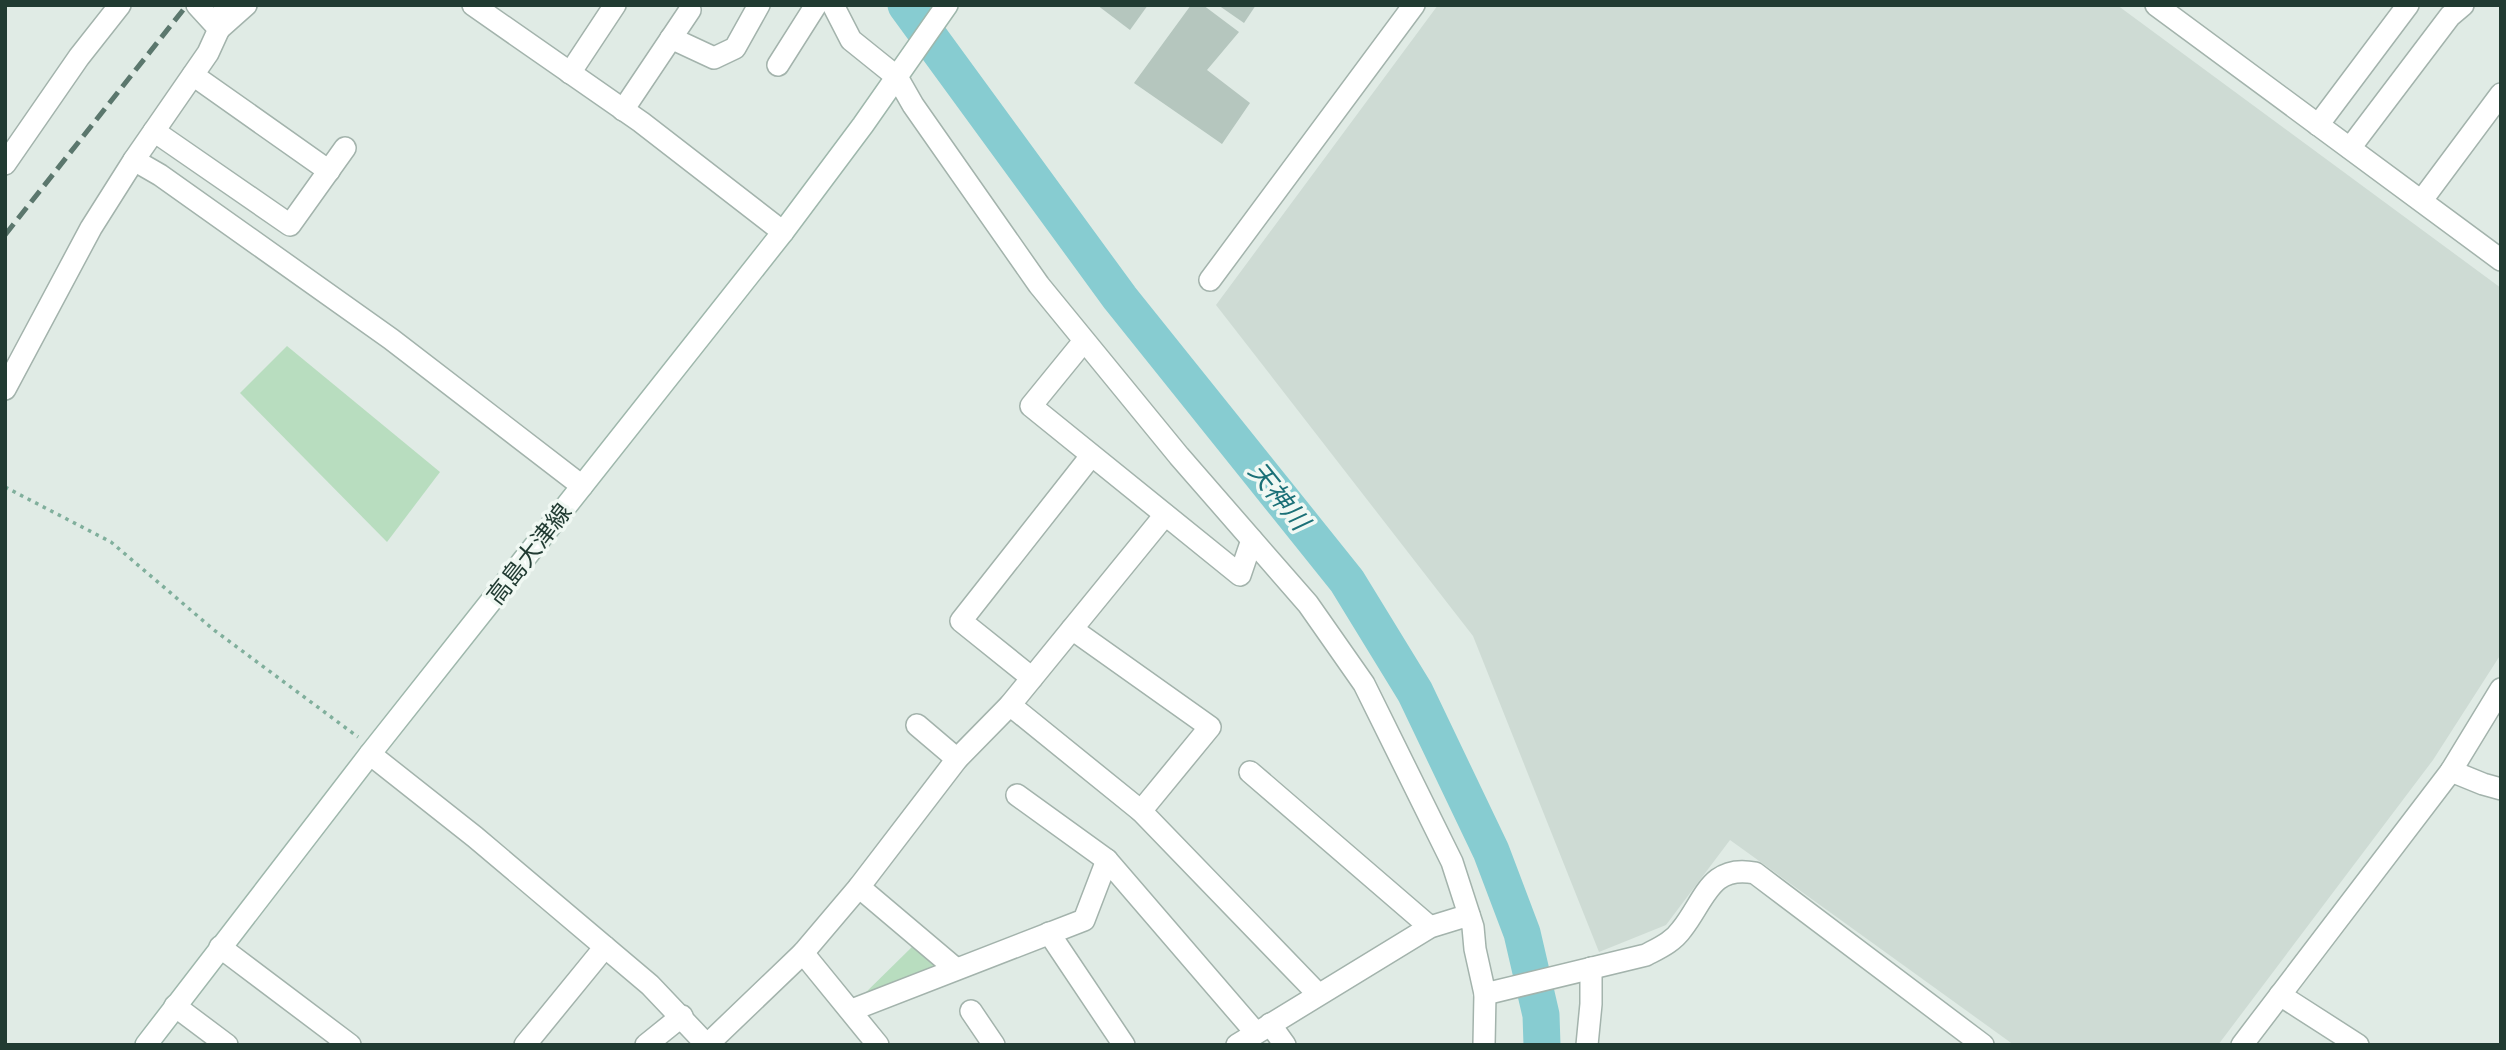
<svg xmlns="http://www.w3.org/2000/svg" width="2506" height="1050" font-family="Helvetica,'Noto Sans JP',sans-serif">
<rect width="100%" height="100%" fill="#e0ebe5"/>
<!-- built -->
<path fill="#cedbd4" d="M1438,5H2117L2501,288V654L2433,760L2218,1045H2014L1730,840L1666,925L1599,952L1473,636L1216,305Z"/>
<!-- green -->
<g fill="#b8ddbf">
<path d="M287,346L440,472L387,542L240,393Z"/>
<path d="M914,945L943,967L854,1004Z"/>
</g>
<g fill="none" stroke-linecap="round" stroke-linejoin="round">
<!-- river -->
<path stroke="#87ccd1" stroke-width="37" d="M906,5L1120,298L1347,581L1415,692L1491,851L1522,933L1541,1015L1542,1045"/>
</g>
<!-- building -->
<g fill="#b5c6be">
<path d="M1097,5H1148L1130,30Z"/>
<path d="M1191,5H1203L1239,32L1207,70L1250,103L1222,144L1134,83Z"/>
<path d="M1218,5H1256L1244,23Z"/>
</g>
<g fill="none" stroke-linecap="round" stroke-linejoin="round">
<!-- minor casing -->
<g stroke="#a3b3ac" stroke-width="24">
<g id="minor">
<path d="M197,5L219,29"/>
<path d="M473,5L641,122L783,232"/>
<path d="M833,5L851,40L897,77L913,105L1039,285L1179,456L1308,604L1364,684L1452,862L1473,927L1475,949L1485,994L1484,1045"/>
<path d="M2156,5L2501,260"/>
<path d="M219,29L246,5"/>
<path d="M671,38L714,58L735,48L759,5"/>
<path d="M778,65L816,5"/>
<path d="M570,73L615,5"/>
<path d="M193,75L329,171"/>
<path d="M623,110L690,10"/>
<path d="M2318,125L2408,5"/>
<path d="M154,131L290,225L345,148"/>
<path d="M2350,148L2450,16L2463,5"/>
<path d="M134,160L160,175L391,339L582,486"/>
<path d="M5,164L79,57L120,5"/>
<path d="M2422,200L2501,94"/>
<path d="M1210,280L1414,5"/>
<path d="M1084,341L1031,406L1240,575L1252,540"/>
<path d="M5,389L91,228L134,160L208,53L219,29L225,5"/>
<path d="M1072,629L1210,727L1141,811"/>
<path d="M1032,678L961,621L1091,456"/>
<path d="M1010,705L1141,811L1318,994"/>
<path d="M917,725L957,759"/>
<path d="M370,754L475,837L650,985L707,1045"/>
<path d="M2451,771L2483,784L2501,789"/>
<path d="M1250,772L1430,927"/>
<path d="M1017,795L1107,860"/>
<path d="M859,887L956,969"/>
<path d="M1049,933L1124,1045"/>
<path d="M220,947L350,1045"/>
<path d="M803,953L878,1045"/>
<path d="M1485,994L1646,955C1659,948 1673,942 1682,929C1705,900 1710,864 1755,873L1983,1045"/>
<path d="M2280,995L2358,1045"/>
<path d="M175,1006L227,1045"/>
<path d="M852,1010L1084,920L1107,860L1256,1033"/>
<path d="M971,1011L994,1045"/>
<path d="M1270,1024L1285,1045"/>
<path d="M525,1045L605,947"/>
<path d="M646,1045L682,1016"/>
<path d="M707,1045L803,953L859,887L957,759L1010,705L1165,515"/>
<path d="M1237,1045L1430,927L1469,915"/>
<path d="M1587,1045L1591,1004V968"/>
<path d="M2242,1045L2451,771L2501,689"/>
</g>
</g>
<!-- secondary casing -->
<g stroke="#9fb7ac" stroke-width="24">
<path id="secondary" d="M146,1045L370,754L783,232L863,125L947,5"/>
</g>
<!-- path -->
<path stroke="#80af9c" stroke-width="3.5" stroke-dasharray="3.5 5" stroke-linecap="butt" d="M5,487L111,542L214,630L358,737"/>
<!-- minor -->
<use href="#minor" stroke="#fff" stroke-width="21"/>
<!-- secondary -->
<use href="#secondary" stroke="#fff" stroke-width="21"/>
<!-- rail -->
<path stroke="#5b776d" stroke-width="5" stroke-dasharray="14 7" stroke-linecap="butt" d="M5,235L187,5"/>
</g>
<g text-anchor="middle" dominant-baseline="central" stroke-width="7" stroke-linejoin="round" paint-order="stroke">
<!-- street labels -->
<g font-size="24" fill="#213b32" stroke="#f0f8f3">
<text transform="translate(529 554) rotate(-52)">高島大津線</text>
</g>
<!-- water labels -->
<g font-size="26" font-style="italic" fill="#1b7077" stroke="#f0f8f3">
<text transform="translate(1279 496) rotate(51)">天神川</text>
</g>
</g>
<!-- border -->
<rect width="2506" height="1050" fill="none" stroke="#213b32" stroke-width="14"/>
</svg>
